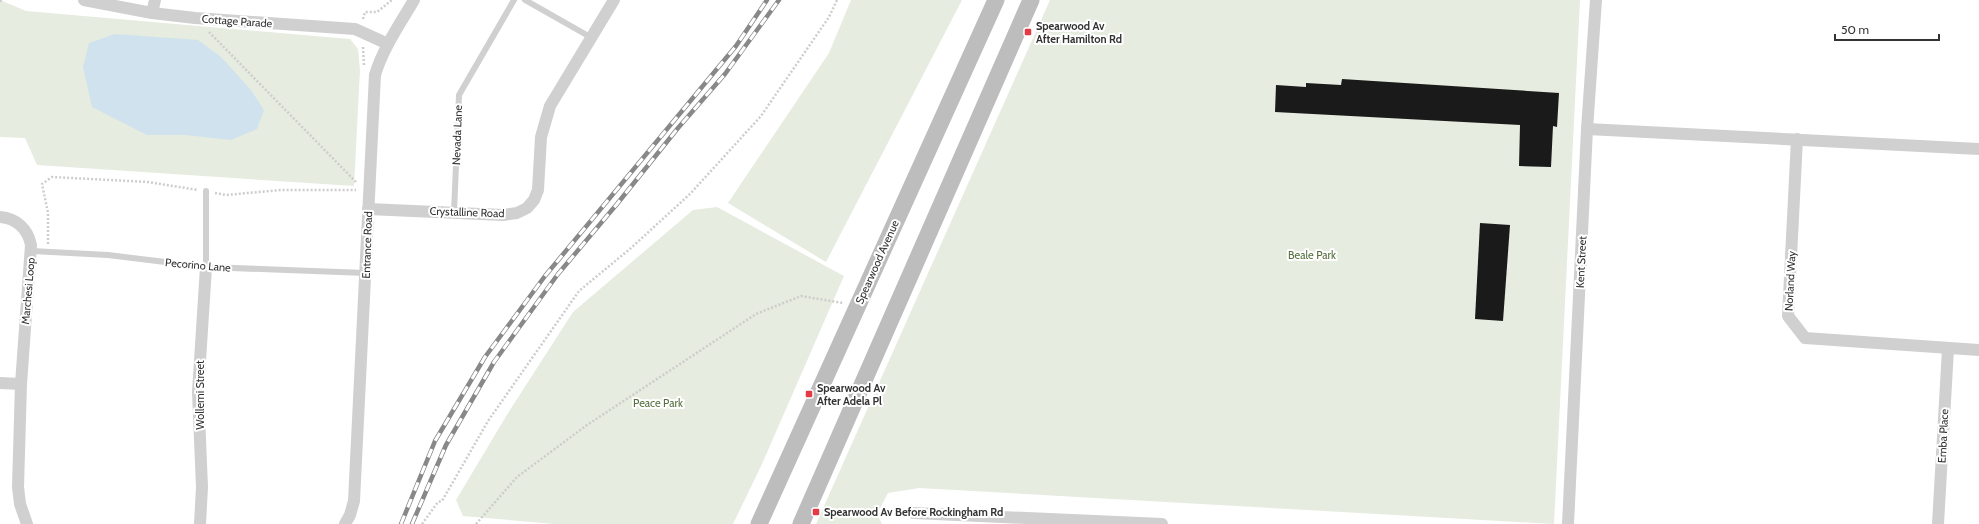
<svg xmlns="http://www.w3.org/2000/svg" width="1979" height="524" font-family="Cabin,sans-serif">
<rect width="100%" height="100%" fill="#fff"/>
<!-- green -->
<g fill="#e6ecdf">
<path d="M0,0L26,11L350,39L358,49L360,70L354,186L37,165L25,138L0,137Z"/>
<path d="M851,0H962L826,262L728,203L829,53Z"/>
<path d="M1050,0H1580L1554,524L919,488L888,493L877,514L882,524H816Z"/>
<path d="M717,207L844,276L762,464L733,524H555L463,516L456,500L508,413L573,312L693,210Z"/>
</g>
<!-- water -->
<path fill="#cfe2ee" d="M115,34L198,40L221,57L251,90L264,110L257,129L231,140L185,135H147L92,107L83,67L89,43Z"/>
<!-- building -->
<g fill="#1a1a1a">
<path d="M1342,79L1559,93L1557,127L1553,126L1551,167L1519,166L1520,125L1275,112L1276,85L1306,87V83L1341,85Z"/>
<path d="M1480,223L1510,225L1503,321L1475,319Z"/>
</g>
<g fill="none" stroke-linecap="round" stroke-linejoin="round">
<!-- path -->
<g stroke="#cdcdcd" stroke-width="2.5" stroke-dasharray="2 2" stroke-linecap="butt">
<path d="M0,1L4,0"/>
<path d="M363,19L365,12H377L392,0"/>
<path d="M209,32L357,183"/>
<path d="M363,47L364,66"/>
<path d="M215,193L226,195L281,190H356"/>
<path d="M48,244V213L42,184L52,177L148,182L198,190"/>
<path d="M422,524L438,502L442,501L488,421L579,291L631,248L690,194L761,116L829,17L837,0"/>
<path d="M476,524L517,477L587,425L756,314L801,296L843,303"/>
</g>
<!-- service -->
<g stroke="#d0d0d0" stroke-width="6">
<path d="M525,0L592,38"/>
<path d="M206,191V267"/>
<path d="M454,212L459,95L514,0"/>
<path d="M32,251L108,255L206,267L366,273"/>
</g>
<!-- minor -->
<g stroke="#d0d0d0" stroke-width="12">
<path d="M84,0L152,13L195,18L355,29L388,44"/>
<path d="M152,13L155,0"/>
<path d="M1587,129L1979,149"/>
<path d="M1797,139L1788,316L1805,338L1979,350"/>
<path d="M368,209L503,215L517,213L527,208L534,200L538,190L541,137L550,106L614,0"/>
<path d="M0,217C16,218 28,229 31,245L21,384L18,487L20,504L27,524"/>
<path d="M0,383L21,384"/>
<path d="M913,513L1162,524"/>
<path d="M200,524L202,487L198,392L206,267"/>
<path d="M345,524L350,515L354,501L375,75C383,48 400,24 414,0"/>
<path d="M1568,524L1587,129L1596,0"/>
<path d="M1938,524L1948,349"/>
</g>
<!-- secondary -->
<g stroke="#bdbdbd" stroke-width="17">
<path d="M759,524L996,0"/>
<path d="M801,524L1031,0"/>
</g>
<!-- rail casing -->
<g stroke="#888" stroke-width="4.5">
<g id="rail">
<path d="M401,524L435,441L485,357L545,276L736,46L767,0"/>
<path d="M412,524L446,445L494,362L558,274L617,204L678,128L725,74L779,0"/>
</g>
</g>
<!-- rail -->
<use href="#rail" stroke="#fff" stroke-width="3" stroke-dasharray="9" stroke-linecap="butt"/>
</g>
<!-- markers -->
<g fill="#e63946" stroke="#fff" stroke-width="1.5">
<rect x="1024" y="28" width="8" height="8" rx="2"/>
<rect x="805" y="390" width="8" height="8" rx="2"/>
<rect x="812" y="508" width="8" height="8" rx="2"/>
</g>
<g text-anchor="middle" dominant-baseline="central" stroke-width="4" stroke-linejoin="round" paint-order="stroke">
<!-- street labels -->
<g font-size="11" fill="#333" stroke="#fff">
<text transform="translate(237 21) rotate(4)">Cottage Parade</text>
<text transform="translate(457 135) rotate(-88)">Nevada Lane</text>
<text transform="translate(467 212) rotate(2)">Crystalline Road</text>
<text transform="translate(367 245) rotate(-88)">Entrance Road</text>
<text transform="translate(877 262) rotate(-66)">Spearwood Avenue</text>
<text transform="translate(1581 262) rotate(-87)">Kent Street</text>
<text transform="translate(198 265) rotate(5)">Pecorino Lane</text>
<text transform="translate(1790 281) rotate(-87)">Norland Way</text>
<text transform="translate(28 291) rotate(-85)">Marchesi Loop</text>
<text transform="translate(200 395) rotate(-90)">Wollemi Street</text>
<text transform="translate(1943 436) rotate(-87)">Emba Place</text>
</g>
<!-- poi labels -->
<g font-size="11" font-weight="bold" fill="#333" stroke="#fff" text-anchor="start">
<text x="1036" y="26">Spearwood Av<tspan x="1036" dy="13">After Hamilton Rd</tspan></text>
<text x="817" y="388">Spearwood Av<tspan x="817" dy="13">After Adela Pl</tspan></text>
<text x="824" y="512">Spearwood Av Before Rockingham Rd</text>
</g>
<!-- park labels -->
<g font-size="11" fill="#56703f" stroke="#fff">
<text x="1312" y="255">Beale Park</text>
<text x="658" y="403">Peace Park</text>
</g>
</g>
<!-- scale -->
<path d="M1835 34v6h104v-6" fill="none" stroke="#333333" stroke-width="2"/>
<text x="1841" y="34" font-size="12" fill="#333333" stroke="#ffffff" stroke-width="3" paint-order="stroke">50 m</text>
</svg>
